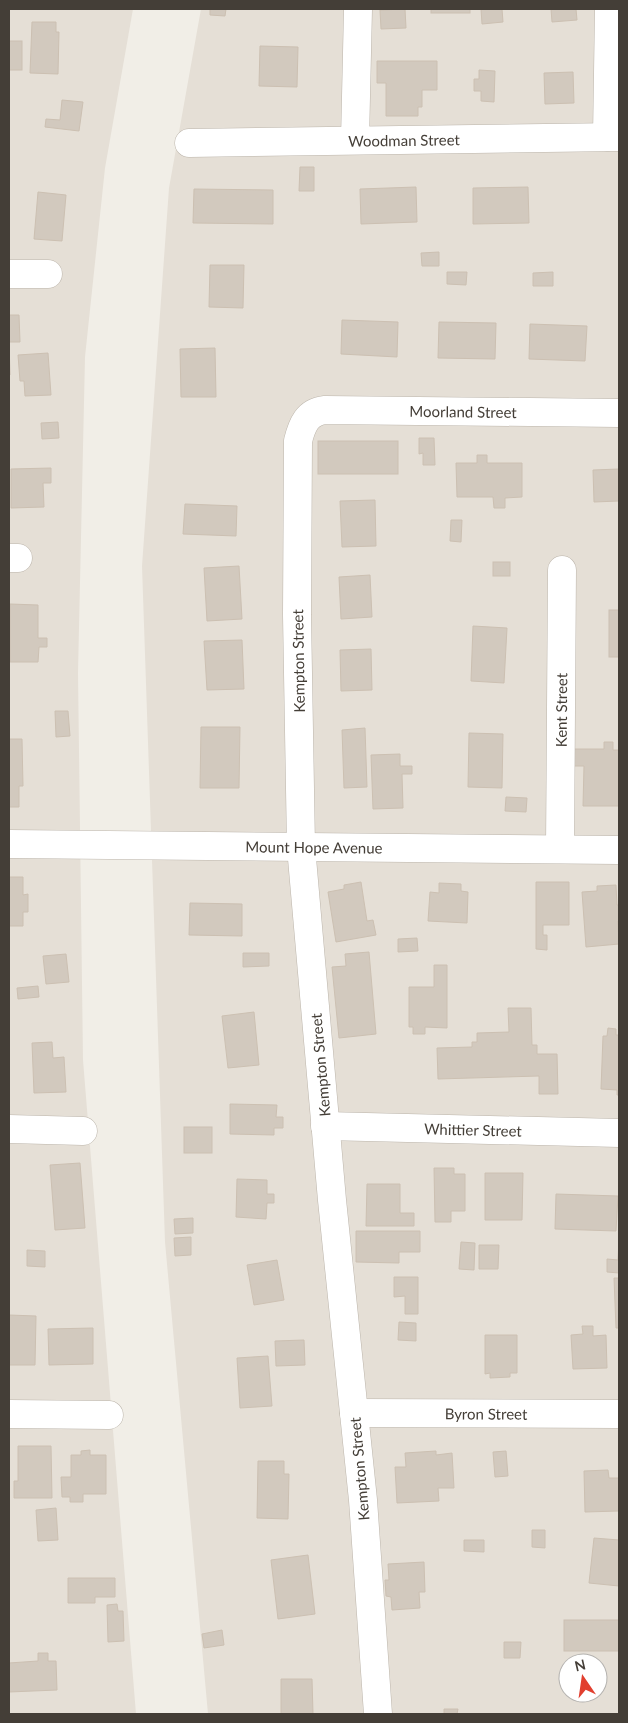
<svg xmlns="http://www.w3.org/2000/svg" width="628" height="1723" font-family="Lato,sans-serif">
<rect width="100%" height="100%" fill="#f1eee7"/>
<!-- residential -->
<g fill="#e5dfd6" fill-rule="evenodd">
<path d="M9,9H133L105,168L85,357L78,673L83,1060L136,1714H9Z"/>
<path d="M201,9H619V1714H208L165,1242L142,566L169,188ZM568,1663H598V1693H568Z"/>
</g>
<!-- building -->
<g fill="#d2c9be" stroke="#ccc0b2">
<path d="M210,9H226L225,16L210,15Z"/>
<path d="M405,9L406,28L381,29L380,10Z"/>
<rect x="431" y="9" width="39" height="4"/>
<path d="M481,9H502L503,22L482,24Z"/>
<path d="M551,9H576L577,20L552,22Z"/>
<path d="M32,22H56V32H59L58,74L30,73Z"/>
<rect x="9" y="41" width="13" height="29"/>
<path d="M260,46L298,47L297,87L259,86Z"/>
<path d="M377,61H437V90H422V107H418V116H386V83H377Z"/>
<path d="M479,70L495,71L494,102L481,101V91H474V79H479Z"/>
<path d="M573,72L574,103L545,104L544,73Z"/>
<path d="M62,100L83,102L79,131L45,127L46,119L60,120Z"/>
<path d="M300,167H314V191H299Z"/>
<path d="M416,187L417,222L361,224L360,189Z"/>
<path d="M528,187L529,223L473,224V188Z"/>
<path d="M194,189L273,190V224L193,223Z"/>
<path d="M38,192L66,195L62,241L34,239Z"/>
<path d="M439,252V266H422L421,253Z"/>
<path d="M210,265H244L243,308L209,307Z"/>
<path d="M447,272H467L466,285L447,284Z"/>
<path d="M553,272V286H533V273Z"/>
<path d="M9,315H19L20,342H9L10,375H9Z"/>
<path d="M342,320L398,322L397,357L341,354Z"/>
<path d="M439,322L496,323L495,359L438,358Z"/>
<path d="M530,324L587,326L585,361L529,359Z"/>
<path d="M215,348L216,397H181L180,349Z"/>
<path d="M48,353L51,395L25,396L24,381H20L18,355Z"/>
<path d="M58,422L59,438L42,439L41,423Z"/>
<path d="M419,438H434L435,465H423V453L419,454Z"/>
<rect x="318" y="441" width="80" height="33"/>
<path d="M477,455H487V463H522V497L505,498V508H494L493,497H457L456,463H477Z"/>
<path d="M51,468V483H43L44,507L11,508V469Z"/>
<path d="M619,469V501L594,502L593,470Z"/>
<path d="M375,500L376,546L342,547L340,501Z"/>
<path d="M185,504L237,506L236,536L183,534Z"/>
<path d="M451,520H462L461,542L450,541Z"/>
<rect x="493" y="562" width="17" height="14"/>
<path d="M239,566L242,619L207,621L204,568Z"/>
<path d="M370,575L372,617L341,619L339,577Z"/>
<path d="M10,604L38,605V638H47V647H39L38,662H10Z"/>
<rect x="609" y="610" width="10" height="47"/>
<path d="M473,626L507,628L504,683L471,681Z"/>
<path d="M242,640L244,689L207,690L204,641Z"/>
<path d="M371,649L372,690L341,691L340,650Z"/>
<path d="M55,711H68L70,736L56,737Z"/>
<path d="M201,727H240L239,788H200Z"/>
<path d="M365,728L367,787L344,788L342,730Z"/>
<path d="M469,733L503,734L502,788L468,787Z"/>
<path d="M9,739H22L23,786H19V807H9Z"/>
<path d="M604,742H613V750H619V806H583L584,766H574V749H604Z"/>
<path d="M400,754V766H412V774H402L403,808L373,809L371,755Z"/>
<path d="M506,797L527,798L526,812L505,811Z"/>
<path d="M9,877H23V895L28,894V912H23V926H9Z"/>
<path d="M361,882L367,921L373,920L376,935L336,942L328,892L344,889V885Z"/>
<path d="M536,882H569V925H543V935H547V950L536,949Z"/>
<path d="M439,883L461,884V891L468,892L467,923L428,921L430,892L439,893Z"/>
<path d="M616,885L617,905H619V921H618L619,944L586,947L582,892L597,891V886Z"/>
<path d="M190,903L242,904V936L189,935Z"/>
<path d="M417,938L418,951L398,952V939Z"/>
<path d="M369,952L376,1034L339,1038L332,967L346,966L345,954Z"/>
<path d="M243,953H269V966L243,967Z"/>
<path d="M66,954L69,982L46,984L43,956Z"/>
<path d="M434,965H447V1028L425,1027V1034H413V1027H409V987H434Z"/>
<path d="M38,986L39,997L18,999L17,988Z"/>
<path d="M508,1008H531L532,1045H537V1054H557L558,1094H539V1076L438,1079L437,1048L472,1047V1042H477V1033L509,1032Z"/>
<path d="M254,1012L259,1065L228,1068L222,1016Z"/>
<path d="M608,1028L616,1029V1035H619V1095H617V1090L601,1089L603,1036H607Z"/>
<path d="M52,1042L53,1058L64,1057L66,1092L34,1093L32,1043Z"/>
<path d="M230,1104L277,1105L276,1117H283V1128H274V1135L230,1134Z"/>
<rect x="184" y="1127" width="28" height="26"/>
<path d="M80,1163L85,1228L55,1230L50,1165Z"/>
<path d="M434,1168H454V1174H465V1211H451V1222H435Z"/>
<path d="M485,1173H523L522,1220H485Z"/>
<path d="M237,1179L267,1180V1194H274V1203H267L266,1219L236,1217Z"/>
<path d="M367,1184H400V1213H414V1226H366Z"/>
<path d="M556,1194L618,1196L616,1231L555,1229Z"/>
<path d="M193,1218V1233L175,1234L174,1219Z"/>
<path d="M356,1231H420V1252H399V1263L356,1262Z"/>
<path d="M191,1237V1255L175,1256L174,1238Z"/>
<path d="M619,1240V1273L607,1272V1259L618,1260Z"/>
<path d="M461,1242L475,1243L474,1270L459,1269Z"/>
<path d="M479,1245H499L498,1269H479Z"/>
<path d="M27,1250L45,1251V1267L27,1266Z"/>
<path d="M277,1260L284,1300L254,1305L247,1265Z"/>
<path d="M394,1277H418V1314H405V1296L394,1297Z"/>
<path d="M614,1278H619V1328H616Z"/>
<path d="M9,1315L36,1316L35,1365H9Z"/>
<path d="M399,1322L416,1323V1341L398,1340Z"/>
<path d="M582,1326H593V1336L606,1335L607,1368L573,1369L571,1335L583,1334Z"/>
<path d="M93,1328V1364L49,1365L48,1329Z"/>
<path d="M485,1335H517V1373H510V1377L490,1378V1373L485,1374Z"/>
<path d="M304,1340L305,1365L276,1366L275,1341Z"/>
<path d="M268,1356L272,1406L240,1408L237,1358Z"/>
<path d="M18,1446H51L52,1498H14V1481H18Z"/>
<path d="M90,1450V1455H106V1494H83V1502H70V1497H62L61,1477H71V1455H81V1451Z"/>
<path d="M436,1451V1455L452,1453L454,1488H438L439,1501L397,1503L395,1467H406L405,1453Z"/>
<path d="M506,1451L508,1476L495,1477L493,1452Z"/>
<path d="M258,1461H284V1474H289L288,1519L257,1518Z"/>
<path d="M608,1470L609,1478H619V1511L585,1512L584,1471Z"/>
<path d="M56,1508L58,1540L38,1541L36,1510Z"/>
<path d="M532,1530H545V1548L532,1547Z"/>
<path d="M594,1538L619,1540V1586L589,1583Z"/>
<path d="M464,1540H484V1552L464,1551Z"/>
<path d="M308,1555L315,1614L278,1619L271,1560Z"/>
<path d="M424,1562L425,1592H419L420,1608L392,1610L391,1597L386,1596L385,1580H389L388,1564Z"/>
<path d="M68,1578H115V1597H95V1603H68Z"/>
<path d="M117,1604L118,1611H123L124,1641L108,1642L107,1605Z"/>
<rect x="564" y="1620" width="55" height="31"/>
<path d="M222,1630L224,1645L204,1648L202,1634Z"/>
<path d="M504,1642H521L520,1658H504Z"/>
<path d="M38,1653H48V1661H56L57,1690L9,1692V1663L38,1661Z"/>
<path d="M281,1679H312L313,1714H281Z"/>
<path d="M444,1709H458L457,1714H444Z"/>
</g>
<g fill="none" stroke-linecap="round" stroke-linejoin="round">
<!-- minor casing -->
<g stroke="#bcb5ab" stroke-width="29">
<g id="minor">
<path d="M607,137L609,9"/>
<path d="M355,140L358,9"/>
<path id="s1" d="M189,143L619,137"/>
<path d="M9,274H48"/>
<path d="M9,558H18"/>
<path id="s2" d="M9,844L619,850"/>
<path id="s3" d="M560,849L562,570"/>
<path id="s4" d="M325,1126L619,1133"/>
<path d="M9,1129L83,1131"/>
<path id="s5" d="M354,1413L619,1414"/>
<path d="M9,1414L109,1415"/>
<path id="s6" d="M378,1714L363,1500L332,1200L301,847L297,615L298,441C302,425 307,412 325,410L619,413"/>
</g>
</g>
<!-- minor -->
<use href="#minor" stroke="#fff" stroke-width="28"/>
</g>
<g text-anchor="middle" dominant-baseline="central" stroke-width="4.5" stroke-linejoin="round" paint-order="stroke">
<!-- street labels -->
<g font-size="15" fill="#443e37" stroke="#fff">
<text stroke="none"><textPath href="#s1" startOffset="215">Woodman Street</textPath></text>
<text stroke="none"><textPath href="#s6" startOffset="1459">Moorland Street</textPath></text>
<text transform="translate(298 661) rotate(-91)">Kempton Street</text>
<text stroke="none"><textPath href="#s3" startOffset="139">Kent Street</textPath></text>
<text stroke="none"><textPath href="#s2" startOffset="305">Mount Hope Avenue</textPath></text>
<text transform="translate(320 1065) rotate(-95)">Kempton Street</text>
<text stroke="none"><textPath href="#s4" startOffset="148">Whittier Street</textPath></text>
<text stroke="none"><textPath href="#s5" startOffset="132">Byron Street</textPath></text>
<text transform="translate(359 1469) rotate(-95)">Kempton Street</text>
</g>
</g>
<!-- border -->
<rect width="628" height="1723" fill="none" stroke="#443e37" stroke-width="20"/>
<!-- north arrow -->
<g transform="translate(583 1678) rotate(347)"><circle r="24" fill="#ffffff" stroke="#b4b2af"/>
<path d="M0-4L9 19L0 12L-9 19Z" fill="#e13f2f"/>
<text y="-8" font-size="14" font-weight="bold" text-anchor="middle" fill="#443e37">N</text>
</g>
</svg>
